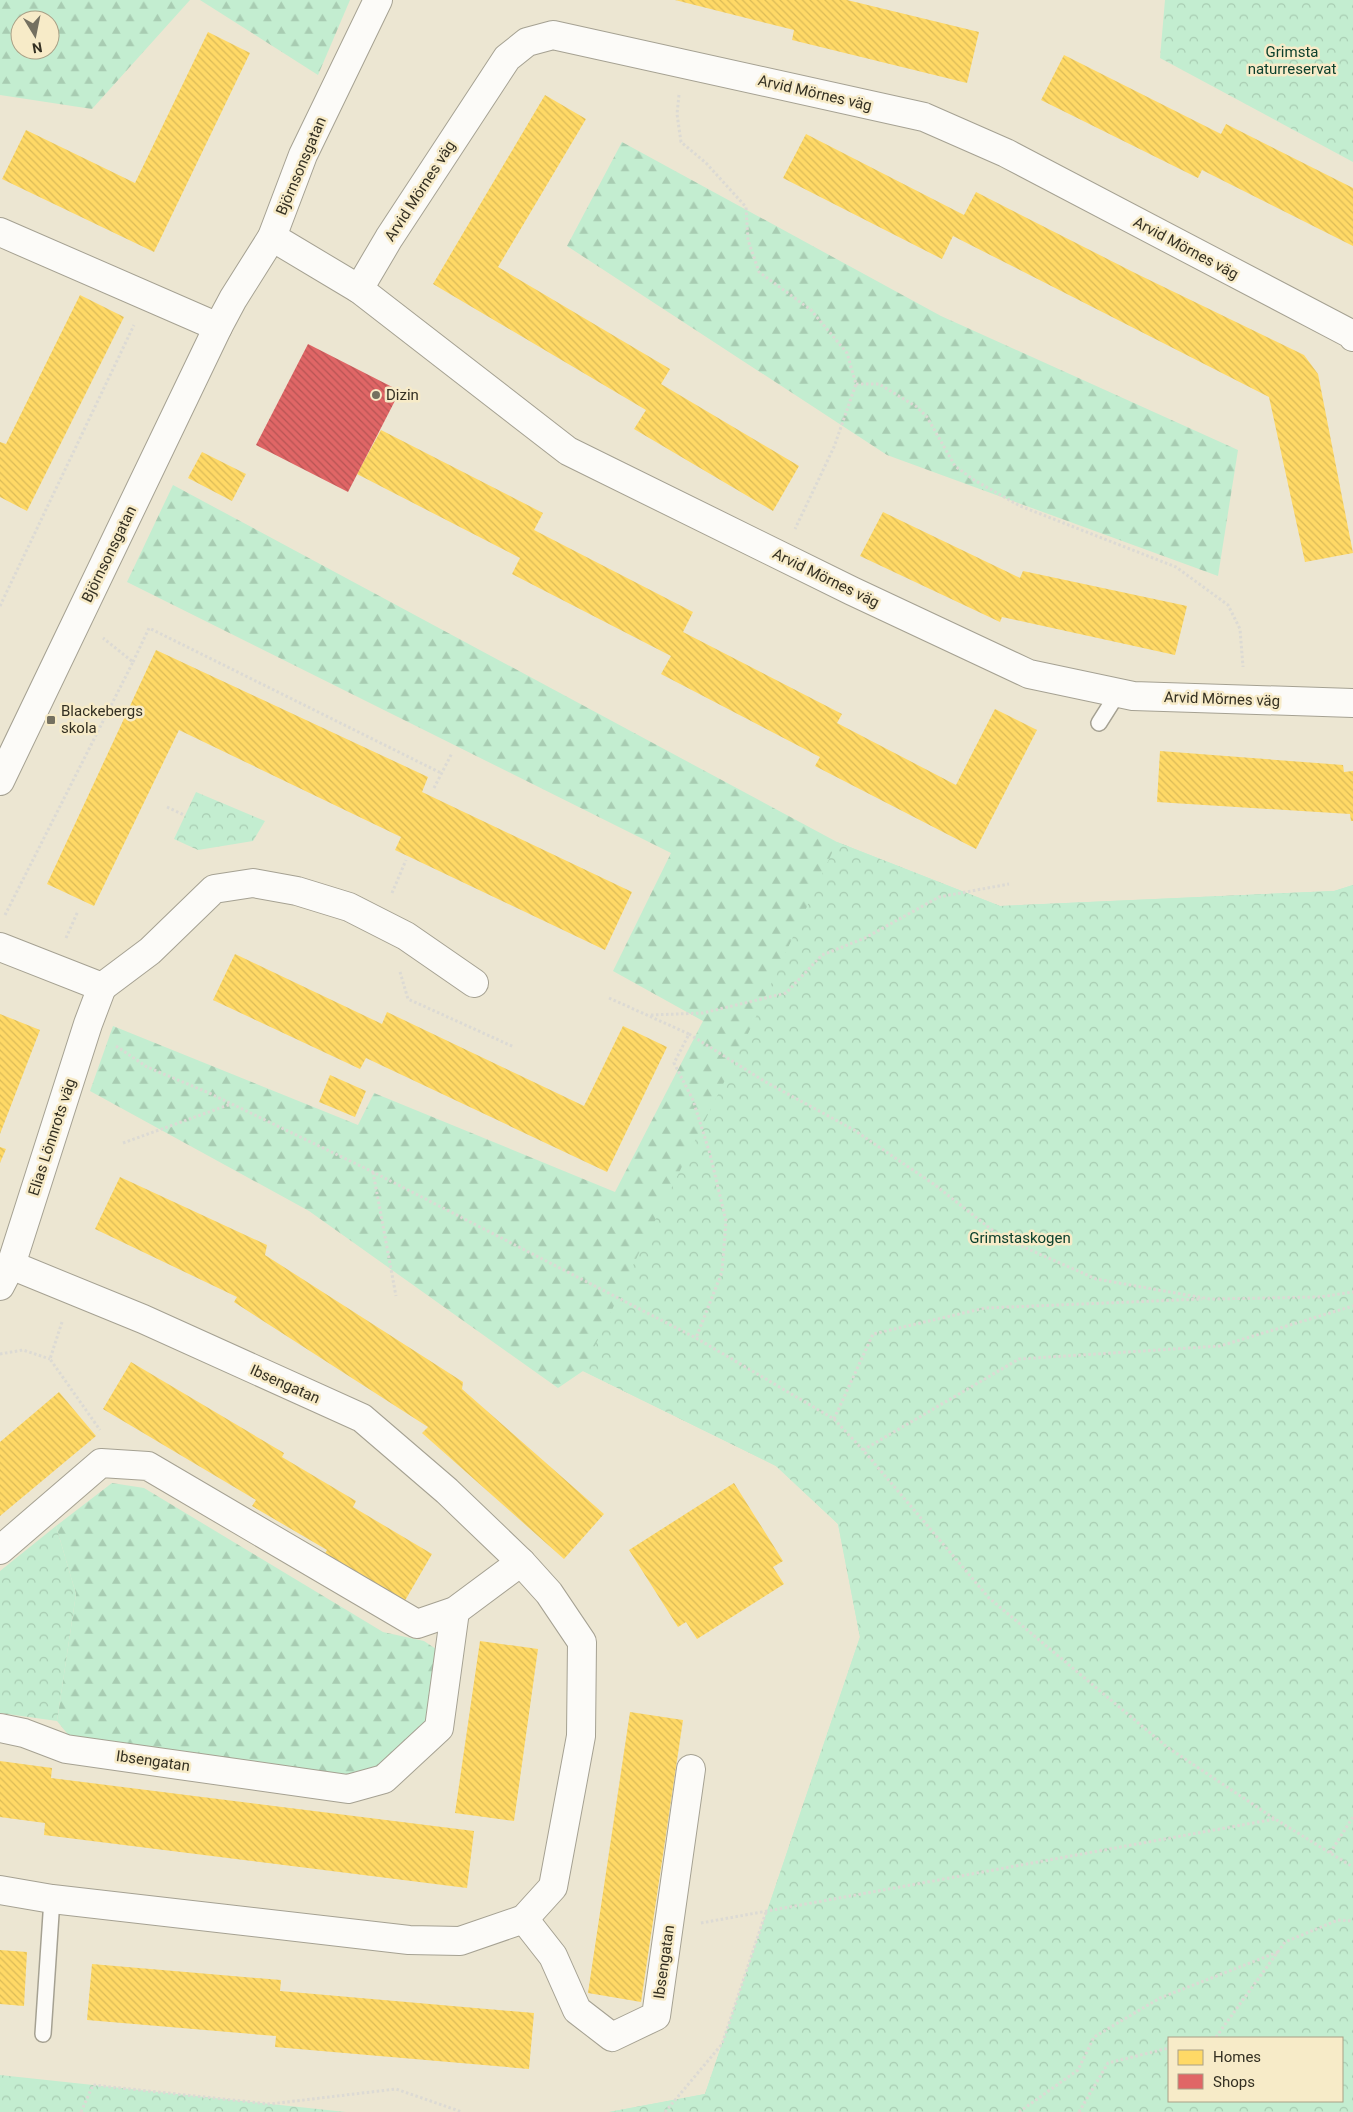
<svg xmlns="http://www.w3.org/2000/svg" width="1353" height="2112" font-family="Roboto,sans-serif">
<defs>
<pattern id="forest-firs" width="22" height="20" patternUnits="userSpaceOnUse" patternTransform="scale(1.25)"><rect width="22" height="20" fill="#c3edd0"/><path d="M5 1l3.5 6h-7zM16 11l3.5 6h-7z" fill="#a8ccb2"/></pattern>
<pattern id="park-crowns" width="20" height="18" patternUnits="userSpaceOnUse" patternTransform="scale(1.25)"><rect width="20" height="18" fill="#c3edd0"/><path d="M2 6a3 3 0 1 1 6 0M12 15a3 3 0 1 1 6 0" fill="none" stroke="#a8ccb2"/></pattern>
<pattern id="homes-back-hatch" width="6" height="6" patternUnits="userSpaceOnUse" patternTransform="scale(1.25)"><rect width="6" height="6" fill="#ffd966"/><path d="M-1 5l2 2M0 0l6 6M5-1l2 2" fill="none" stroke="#dbbb58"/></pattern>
<pattern id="shops-back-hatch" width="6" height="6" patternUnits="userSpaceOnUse" patternTransform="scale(1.25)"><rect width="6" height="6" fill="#e06666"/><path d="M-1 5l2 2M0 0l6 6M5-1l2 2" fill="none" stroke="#b65454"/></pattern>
</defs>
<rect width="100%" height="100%" fill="#ece6d2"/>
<!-- forest -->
<g fill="url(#forest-firs)" fill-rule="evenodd">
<path d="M0,0H190L92,109L0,95ZM20,20H50V50H20Z"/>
<path d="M200,0H350L318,75Z"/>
<path d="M622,142L941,316L1238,450L1218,576L887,455L567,246Z"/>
<path d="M173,485L837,842L1000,906L1334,891L1353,885V2112H609L705,2094L860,1637L838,1524L776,1466L583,1371L558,1388L309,1211L90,1091L113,1026L358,1125L374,1093L615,1192L703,1021L613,971L671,853L127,582ZM1169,2038H1342V2101H1169Z"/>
<path d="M112,1483L144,1488L383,1632L424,1641L439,1651L428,1722L379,1767L346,1783L70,1737L57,1721L76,1594L56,1526Z"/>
</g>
<!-- park -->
<g fill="url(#park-crowns)" fill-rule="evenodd">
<path d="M1165,0H1353V162L1160,58Z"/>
<path d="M196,792L265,821L253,841L198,850L174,839Z"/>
<path d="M837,842L1000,906L1334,891L1353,885V2112H609L705,2094L860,1637L838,1524L776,1466L583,1371L638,1255L746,1038ZM1342,2038V2101H1169V2038Z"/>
<path d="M56,1526L76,1594L57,1721L0,1713V1571Z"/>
<path d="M0,2075L346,2112H0Z"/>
</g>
<!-- homes -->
<g fill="url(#homes-back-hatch)">
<path d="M675,0H847L979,32L967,83L792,40L794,30Z"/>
<path d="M208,32L250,53L154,252L2,179L26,130L135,183Z"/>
<path d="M1064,55L1221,134L1226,124L1353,188V246L1202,170L1198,178L1041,100Z"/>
<path d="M545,95L586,119L498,267L670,369L661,384L799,466L773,511L634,429L646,410L433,284Z"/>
<path d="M806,134L964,215L976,192L1135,273L1304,355L1318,374L1353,553L1305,562L1269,397L953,236L942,259L783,178Z"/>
<path d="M80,295L124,317L27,511L0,497V442L6,444Z"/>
<path d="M381,430L543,513L534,530L693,612L683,632L842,714L837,723L956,785L995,709L1037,730L976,849L815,766L820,757L661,674L671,656L512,574L520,558L357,474Z"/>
<path d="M202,452L246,474L232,501L188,478Z"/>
<path d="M883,512L1020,578L1023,571L1187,606L1175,655L1002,617L1000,622L860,556Z"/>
<path d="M156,650L428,777L422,792L632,892L605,950L395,850L401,837L179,730L94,906L47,884Z"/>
<path d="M1160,751L1343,765L1344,772L1353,771V821H1351L1350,814L1157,802Z"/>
<path d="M235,954L382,1024L387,1012L584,1106L623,1026L667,1047L607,1172L366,1058L360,1069L213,1000Z"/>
<path d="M0,1014L40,1030L0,1134Z"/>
<path d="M330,1075L366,1091L355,1117L319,1102Z"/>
<path d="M0,1147L6,1149L0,1163Z"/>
<path d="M120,1177L267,1245L265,1255L463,1382L462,1389L604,1514L564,1559L422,1433L428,1427L234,1302L237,1297L95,1229Z"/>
<path d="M131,1362L284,1453L282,1457L356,1501L353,1507L432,1554L403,1604L323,1557L327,1550L252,1506L256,1500L103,1409Z"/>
<path d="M59,1392L96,1436L0,1516V1442Z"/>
<path d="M734,1483L783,1561L773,1567L784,1584L697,1639L686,1622L678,1627L629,1550Z"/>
<path d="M480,1641L538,1649L514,1821L455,1813Z"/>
<path d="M630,1712L683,1720L641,2002L588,1993Z"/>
<path d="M0,1761L52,1768L51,1778L474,1831L467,1888L44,1835L45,1823L0,1817Z"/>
<path d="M0,1950L27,1952L24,2006L0,2004Z"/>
<path d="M92,1964L281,1980L280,1991L534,2013L529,2069L275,2047L276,2036L87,2020Z"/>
</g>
<!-- shops -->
<path fill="url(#shops-back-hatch)" d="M308,344L400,391L348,492L256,445Z"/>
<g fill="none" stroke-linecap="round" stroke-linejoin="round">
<!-- service casing -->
<g stroke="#a5a192" stroke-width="18">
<g id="service">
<path d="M1099,723L1118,693"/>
<path d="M43,2034L52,1899"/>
</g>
</g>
<!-- minor casing -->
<g stroke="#a5a192" stroke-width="30">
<g id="minor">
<path d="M0,232L218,327"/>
<path d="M272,237L359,289L568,451L852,591L1029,674L1133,696L1353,703"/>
<path d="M359,289L389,238L507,58L527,42L553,35L924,117L1006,153L1351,334L1353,337"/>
<path d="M0,781L218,327L233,299L272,237L303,155L378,0"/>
<path d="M0,947L102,987L150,951L214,889L253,883L297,891L349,907L406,936L474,983"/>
<path d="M0,1286L11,1265L88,1024L102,987"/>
<path d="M0,1550L101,1463L148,1466L417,1624L455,1611L521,1562"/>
<path d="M0,1728L24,1733L66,1749L348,1789L384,1779L439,1728L455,1611"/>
<path d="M0,1890L52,1899L409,1940L460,1941L524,1919L553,1887L581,1736L582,1642L549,1593L521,1562L447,1491L362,1418L143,1319L11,1265"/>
<path d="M524,1919L553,1956L577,2010L612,2037L656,2016L691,1769"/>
</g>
</g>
<!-- path -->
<g stroke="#dcdad4" stroke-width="3" stroke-dasharray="2.5 2.5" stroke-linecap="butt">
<path d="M679,95L677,114L681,142L706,163L746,207L748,240L759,272L811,310L847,353L856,384L834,447L795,529"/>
<path d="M856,384H879L917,407L927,417L955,466L974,480L1020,506L1176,567L1228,605L1240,629L1243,667"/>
<path d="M0,606L134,325"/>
<path d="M133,662L149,628L441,773"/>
<path d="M434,788L452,753"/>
<path d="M167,807L184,815"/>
<path d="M392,893L406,860"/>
<path d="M5,915L133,662L103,638"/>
<path d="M66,938L78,911"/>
<path d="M400,972L408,999L514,1047"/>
<path d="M609,998L689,1034L674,1063L693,1100L710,1154L726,1221L722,1272L696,1338"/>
<path d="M651,1015L703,1013L786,993L822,955L865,938L939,897L1009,884"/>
<path d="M689,1034L764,1081L854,1130L935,1185L1001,1237L1096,1279L1210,1299L1320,1297L1353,1292"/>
<path d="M116,1046L147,1067L209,1093L373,1172L696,1338L834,1419L863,1450L989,1598L1167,1747L1275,1819L1353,1867"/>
<path d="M123,1143L231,1104"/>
<path d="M373,1172L396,1296"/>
<path d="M62,1322L50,1359L100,1430"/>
<path d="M0,1354L23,1350L50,1359"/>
<path d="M834,1419L873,1334L985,1308L1202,1299"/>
<path d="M863,1450L1019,1359L1220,1346L1353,1306"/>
<path d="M1330,1853L1353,1817"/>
<path d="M701,1923L1275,1819"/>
<path d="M1211,2038L1216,2037L1285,1942L1338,1920L1353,1921"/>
<path d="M81,2112L93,2085L270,2104L396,2089L462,2112"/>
<path d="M665,2112L722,2044L766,1912"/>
<path d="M1019,2112L1078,2070L1094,2037L1160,1998L1278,1952"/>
<path d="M1079,2112L1108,2063L1169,2048"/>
</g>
<!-- service -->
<use href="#service" stroke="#fcfbf8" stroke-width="15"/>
<!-- minor -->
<use href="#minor" stroke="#fcfbf8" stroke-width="28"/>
</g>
<!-- markers -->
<g fill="#747060" stroke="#f7ebc8" stroke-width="2">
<circle cx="376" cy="395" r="5"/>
<rect x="46" y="715" width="10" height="10" rx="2.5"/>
</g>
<g text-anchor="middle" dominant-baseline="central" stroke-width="5" stroke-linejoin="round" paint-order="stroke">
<!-- park labels -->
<g font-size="15" fill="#0c402d" stroke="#f7ebc8">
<text x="1292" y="52">Grimsta<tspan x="1292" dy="17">naturreservat</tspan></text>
<text x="1020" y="1238">Grimstaskogen</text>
</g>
<!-- street labels -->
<g font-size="15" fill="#343022" stroke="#f7ebc8">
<text transform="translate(815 93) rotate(13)">Arvid Mörnes väg</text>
<text transform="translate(301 166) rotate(-67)">Björnsonsgatan</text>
<text transform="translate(420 191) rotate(-57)">Arvid Mörnes väg</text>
<text transform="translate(1186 248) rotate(28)">Arvid Mörnes väg</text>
<text transform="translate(109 554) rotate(-64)">Björnsonsgatan</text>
<text transform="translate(826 578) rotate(26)">Arvid Mörnes väg</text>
<text transform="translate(1222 699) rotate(2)">Arvid Mörnes väg</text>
<text transform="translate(52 1137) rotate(-72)">Elias Lönnrots väg</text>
<text transform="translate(285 1384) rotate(24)">Ibsengatan</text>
<text transform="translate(153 1761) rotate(8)">Ibsengatan</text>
<text transform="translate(664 1962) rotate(-82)">Ibsengatan</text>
</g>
<!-- poi labels -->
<g font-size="15" fill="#343022" stroke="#f7ebc8" text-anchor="start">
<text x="386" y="395">Dizin</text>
<text x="61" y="711">Blackebergs<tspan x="61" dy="17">skola</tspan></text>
</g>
</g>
<!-- legend -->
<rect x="1168" y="2037" width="175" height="65" fill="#f7ebc8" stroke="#a9a086"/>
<rect x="1178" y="2050" width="25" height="15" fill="#ffd966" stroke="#a9a086"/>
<text x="1213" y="2062" font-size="15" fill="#343022">Homes</text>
<rect x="1178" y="2074" width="25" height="15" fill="#e06666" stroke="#a9a086"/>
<text x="1213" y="2087" font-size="15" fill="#343022">Shops</text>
<!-- north arrow -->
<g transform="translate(35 35) rotate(170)"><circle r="24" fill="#f7ebc8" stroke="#a9a086"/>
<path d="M0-4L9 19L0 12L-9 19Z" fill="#747060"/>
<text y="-8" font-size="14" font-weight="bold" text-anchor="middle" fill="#343022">N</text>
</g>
</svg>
